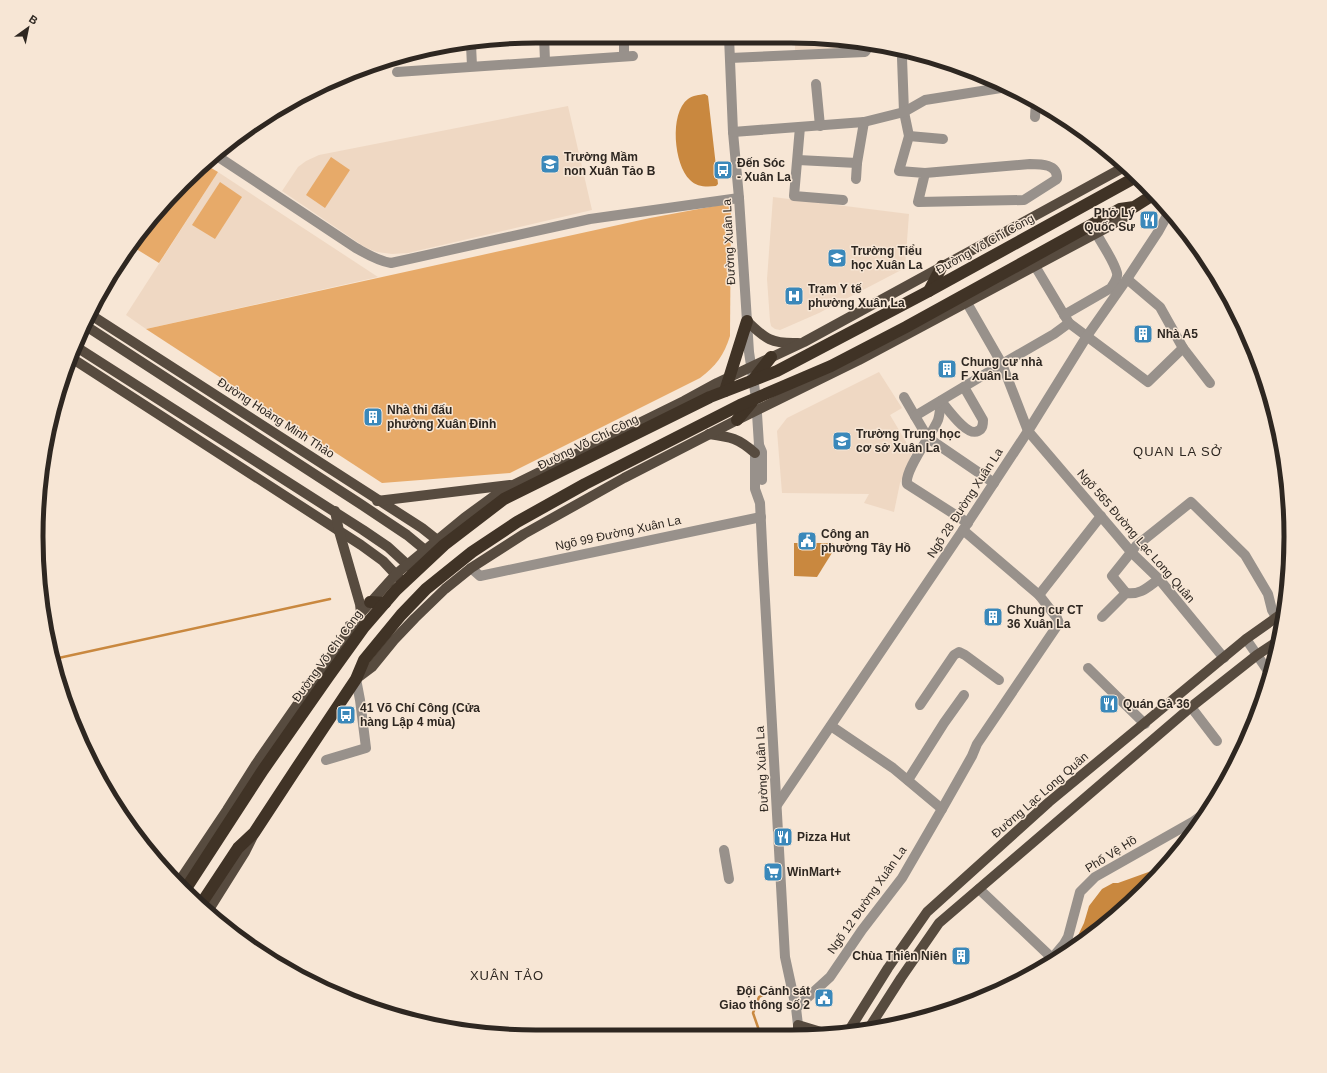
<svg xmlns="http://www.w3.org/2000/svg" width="1327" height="1073" font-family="Arial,sans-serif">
<rect width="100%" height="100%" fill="#f7e6d5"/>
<!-- built -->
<g fill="#efd8c3">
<path d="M795,37H823L868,43L864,48L795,50Z"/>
<path d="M568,106L592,210L408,253L392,254L377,252L366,248L282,191L298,167L306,161L319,155Z"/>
<path d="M218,172L378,277L146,329L126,315Z"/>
<path d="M773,197L909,214L905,268L819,313L787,327L780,330L775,329L771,326L770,321L767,279Z"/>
<path d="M879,372L902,408L890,415L912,452L906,471L900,483L894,512L864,503L869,494L782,493L777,431L787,418Z"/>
</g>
<!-- green -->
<g fill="#e7aa69">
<path d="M331,157L350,170L325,208L306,195Z"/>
<path d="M206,165L218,172L159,263L133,247L183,182Z"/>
<path d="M220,182L242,197L215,239L192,225Z"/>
<path d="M731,203L730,336C724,355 716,366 700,378L510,473L382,483L146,329L650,218Z"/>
</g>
<!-- water -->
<g fill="#c9883f">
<path d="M705,94L708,96L718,184L716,186C706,187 697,187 690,180C674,165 669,113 688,99C693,95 699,95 705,94Z"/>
<path d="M794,543H833L835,548L817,577L794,576Z"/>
<path d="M1168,865L1095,933L1072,948L1084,923L1089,906L1102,889L1113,883H1118Z"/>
</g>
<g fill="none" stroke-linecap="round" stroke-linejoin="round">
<!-- stream -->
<g stroke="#c9883f" stroke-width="2.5">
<path d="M54,659L330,599"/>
<path d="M761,1036L753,1013L759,997L776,988"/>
</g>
<!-- minor -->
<g stroke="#98918b" stroke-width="10">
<path d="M544,36L545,61"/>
<path d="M624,36V56"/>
<path d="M729,37L733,132L739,198L749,352L756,398L759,445L762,452V480"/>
<path d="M471,45L472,66"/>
<path d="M730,58L865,52L871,43"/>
<path d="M902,58L904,112L909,136L899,171L925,173L918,202L1024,200L1057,179C1058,164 1041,164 1030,164L925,173"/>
<path d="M397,72L633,56"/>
<path d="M816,84L820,126"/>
<path d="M1035,117L1036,101"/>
<path d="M800,127L794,196L843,200"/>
<path d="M733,132L864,122L904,112L925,100L1007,87"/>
<path d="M909,136L943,139"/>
<path d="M217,156L356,248C367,254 378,261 391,263L590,219L739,198"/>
<path d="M798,160L857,163"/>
<path d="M856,179L857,163L864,122"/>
<path d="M1035,266L1069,323L1148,382L1183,348L1210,383"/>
<path d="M1127,279L1160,307L1183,348"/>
<path d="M967,303L1002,364L1028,431L1116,534L1132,553L1159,579L1224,658"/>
<path d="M1064,315L1111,288C1114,283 1118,278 1117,273C1114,261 1102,244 1096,233"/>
<path d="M904,397L915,416"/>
<path d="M941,401C940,407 940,414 938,420C932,435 904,470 907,484L968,523"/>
<path d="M941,401C948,409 967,437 978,431C983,429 983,424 983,420L964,387"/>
<path d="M759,445L755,453V489L760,503L763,564L785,957L796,1008L798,1025L801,1033"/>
<path d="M994,483L928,438L915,416L1002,364L1054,334L1069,323"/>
<path d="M471,568L480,576L761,517"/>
<path d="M1126,593L1112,576L1136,546L1191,502L1245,555L1268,594L1272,610L1276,617"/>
<path d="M1039,595L1101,516"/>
<path d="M1102,617L1126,593C1141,595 1148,587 1159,579"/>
<path d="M1246,639L1270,674"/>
<path d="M1088,668L1145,724"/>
<path d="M920,705L954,655L959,652L965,655L999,680"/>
<path d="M1191,707L1217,741"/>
<path d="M831,726L893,768L942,809"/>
<path d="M326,760L366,748L360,700L356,679"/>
<path d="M908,780L944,723L964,695"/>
<path d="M777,805L963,530L1028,431L1087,336L1127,279L1158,232L1169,212"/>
<path d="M724,850L729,879"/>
<path d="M979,889L1052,958"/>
<path d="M1048,963L1064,944L1068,937L1080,892L1095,877L1194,821L1206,812"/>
<path d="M796,1008L830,977L862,930L902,878L942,809L972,756L977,744L1059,623L1057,618L1039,595L963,530"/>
</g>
<!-- major -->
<g stroke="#574b3f" stroke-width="10">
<path d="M91,315L422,528L441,543"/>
<path d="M747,321C765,339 772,344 798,343"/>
<path d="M86,326L359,503L407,535L430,554"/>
<path d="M78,348L363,530L388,547L411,568"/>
<path d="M73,359L361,545L383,561L399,578"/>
<path d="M709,434C731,437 738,438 755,453"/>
<path d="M377,501L510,485"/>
<path d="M335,511L339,531L360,604L361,613"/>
<path d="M356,679L372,667L394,640L415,618L445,589L471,568L524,534L624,478L737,420L859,360L1108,227L1125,217L1134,207"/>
<path d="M178,883L227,810L256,764L361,613L396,574L464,518L501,491L684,401L717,383L804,342L1126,166"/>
<path d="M208,911L245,852L253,836"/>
<path d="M869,1028L901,978L939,923L1191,707L1257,655L1278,641"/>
<path d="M848,1032L888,968L927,912L1049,802L1246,639L1284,612"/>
<path d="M798,1036V1025L821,1032L838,1034"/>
</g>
<!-- highway -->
<g stroke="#403326" stroke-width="12">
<path d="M929,291L942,266"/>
<path d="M753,380L771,357"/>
<path d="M725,391L747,321"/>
<path d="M737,420L752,402"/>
<path d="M370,602L385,603"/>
<path d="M185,890L263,770L328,677L364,627L396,590L444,545L504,499L710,397L777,371L798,360L929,291L1136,177"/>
<path d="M201,904L238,848L254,833L294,772L356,679L364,660L401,615L426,589L472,552L517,522L585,484L740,405L831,366L906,327L1120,209L1134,207L1153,195"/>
</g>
</g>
<!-- icons -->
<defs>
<g id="school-square" transform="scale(1)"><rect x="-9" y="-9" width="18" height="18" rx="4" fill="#3a88ba" stroke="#f7e6d5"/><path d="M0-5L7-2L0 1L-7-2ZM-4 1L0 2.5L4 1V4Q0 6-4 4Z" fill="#fff"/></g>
<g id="bus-square" transform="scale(1)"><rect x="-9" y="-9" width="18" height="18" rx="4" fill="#3a88ba" stroke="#f7e6d5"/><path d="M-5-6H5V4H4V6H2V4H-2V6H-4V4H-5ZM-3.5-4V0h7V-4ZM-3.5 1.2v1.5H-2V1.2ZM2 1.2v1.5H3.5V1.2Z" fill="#fff"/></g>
<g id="restaurant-square" transform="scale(1)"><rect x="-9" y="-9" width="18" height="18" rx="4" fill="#3a88ba" stroke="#f7e6d5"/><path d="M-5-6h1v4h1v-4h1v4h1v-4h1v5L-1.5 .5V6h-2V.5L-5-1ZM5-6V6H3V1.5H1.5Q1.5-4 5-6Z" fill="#fff"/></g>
<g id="hospital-square" transform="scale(1)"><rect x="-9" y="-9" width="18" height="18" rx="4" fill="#3a88ba" stroke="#f7e6d5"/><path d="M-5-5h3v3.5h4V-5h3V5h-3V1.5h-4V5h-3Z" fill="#fff"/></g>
<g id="building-square" transform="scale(1)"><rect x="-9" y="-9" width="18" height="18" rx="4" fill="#3a88ba" stroke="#f7e6d5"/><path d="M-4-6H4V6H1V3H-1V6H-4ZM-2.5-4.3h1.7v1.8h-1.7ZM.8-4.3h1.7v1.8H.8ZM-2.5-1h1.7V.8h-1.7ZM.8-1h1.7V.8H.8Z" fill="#fff"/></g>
<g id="civic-square" transform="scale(1)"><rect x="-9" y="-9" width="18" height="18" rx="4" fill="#3a88ba" stroke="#f7e6d5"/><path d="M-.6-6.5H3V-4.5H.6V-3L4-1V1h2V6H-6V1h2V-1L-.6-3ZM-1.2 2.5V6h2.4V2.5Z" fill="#fff"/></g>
<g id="supermarket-square" transform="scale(1)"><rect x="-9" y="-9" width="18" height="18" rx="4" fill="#3a88ba" stroke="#f7e6d5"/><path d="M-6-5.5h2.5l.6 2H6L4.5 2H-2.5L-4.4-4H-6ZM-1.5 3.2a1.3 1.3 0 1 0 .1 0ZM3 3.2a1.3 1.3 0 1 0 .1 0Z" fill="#fff"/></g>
</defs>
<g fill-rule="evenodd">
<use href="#school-square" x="550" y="164"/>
<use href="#bus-square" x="723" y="170"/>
<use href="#restaurant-square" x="1149" y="220"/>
<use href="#school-square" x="837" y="258"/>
<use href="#hospital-square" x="794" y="296"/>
<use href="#building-square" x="1143" y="334"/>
<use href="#building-square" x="947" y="369"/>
<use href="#building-square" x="373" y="417"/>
<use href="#school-square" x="842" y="441"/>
<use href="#civic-square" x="807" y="541"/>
<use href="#building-square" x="993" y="617"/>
<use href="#restaurant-square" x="1109" y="704"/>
<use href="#bus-square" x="346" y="715"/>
<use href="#restaurant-square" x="783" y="837"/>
<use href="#supermarket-square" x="773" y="872"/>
<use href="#building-square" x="961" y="956"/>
<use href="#civic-square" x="824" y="998"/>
</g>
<g text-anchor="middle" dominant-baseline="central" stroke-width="3" stroke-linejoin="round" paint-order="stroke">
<!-- poi labels -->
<g font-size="12" font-weight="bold" fill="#2e2721" stroke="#f7e6d5" text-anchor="start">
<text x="564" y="157">Trường Mầm<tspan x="564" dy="14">non Xuân Tảo B</tspan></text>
<text x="737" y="163">Đến Sóc<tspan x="737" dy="14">- Xuân La</tspan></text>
<text x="1135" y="213" text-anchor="end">Phở Lý<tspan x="1135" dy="14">Quốc Sư</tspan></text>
<text x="851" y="251">Trường Tiểu<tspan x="851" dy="14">học Xuân La</tspan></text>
<text x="808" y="289">Trạm Y tế<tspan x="808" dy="14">phường Xuân La</tspan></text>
<text x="1157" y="334">Nhà A5</text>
<text x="961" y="362">Chung cư nhà<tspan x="961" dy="14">F Xuân La</tspan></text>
<text x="387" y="410">Nhà thi đấu<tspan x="387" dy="14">phường Xuân Đỉnh</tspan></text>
<text x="856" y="434">Trường Trung học<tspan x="856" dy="14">cơ sở Xuân La</tspan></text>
<text x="821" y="534">Công an<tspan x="821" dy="14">phường Tây Hồ</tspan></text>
<text x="1007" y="610">Chung cư CT<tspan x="1007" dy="14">36 Xuân La</tspan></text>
<text x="1123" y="704">Quán Gà 36</text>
<text x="360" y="708">41 Võ Chí Công (Cửa<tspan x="360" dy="14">hàng Lập 4 mùa)</tspan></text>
<text x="797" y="837">Pizza Hut</text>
<text x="787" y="872">WinMart+</text>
<text x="947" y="956" text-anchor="end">Chùa Thiên Niên</text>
<text x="810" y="991" text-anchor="end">Đội Cảnh sát<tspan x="810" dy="14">Giao thông số 2</tspan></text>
</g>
<!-- street labels -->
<g font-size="12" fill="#2e2721" stroke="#f7e6d5">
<text transform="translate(729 242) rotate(-93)">Đường Xuân La</text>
<text transform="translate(985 244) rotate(-29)">Đường Võ Chí Công</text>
<text transform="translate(276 418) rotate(33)">Đường Hoàng Minh Thảo</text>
<text transform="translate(588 442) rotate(-26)">Đường Võ Chí Công</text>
<text transform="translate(965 503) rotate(-57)">Ngõ 28 Đường Xuân La</text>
<text transform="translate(618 533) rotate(-12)">Ngõ 99 Đường Xuân La</text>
<text transform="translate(1136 536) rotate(49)">Ngõ 565 Đường Lạc Long Quân</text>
<text transform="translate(327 656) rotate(-54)">Đường Võ Chí Công</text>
<text transform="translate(762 769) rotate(-93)">Đường Xuân La</text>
<text transform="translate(1040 795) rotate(-41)">Đường Lạc Long Quân</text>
<text transform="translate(1111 854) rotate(-32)">Phố Vệ Hồ</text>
<text transform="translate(867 900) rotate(-55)">Ngõ 12 Đường Xuân La</text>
</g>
<!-- neighbourhood labels -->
<g font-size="13" letter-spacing="1" fill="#2e2721" stroke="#f7e6d5">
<text x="1178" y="451">QUAN LA SỞ</text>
<text x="507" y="975">XUÂN TẢO</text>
</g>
</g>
<!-- crop -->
<path d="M0 0H1327V1073H0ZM536 43H791A493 493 0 0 1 1284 536V537A493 493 0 0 1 791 1030H536A493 493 0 0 1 43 537V536A493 493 0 0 1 536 43Z" fill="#f7e6d5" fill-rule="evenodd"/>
<path fill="none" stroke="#2e2721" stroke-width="5" d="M536 43H791A493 493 0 0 1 1284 536V537A493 493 0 0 1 791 1030H536A493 493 0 0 1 43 537V536A493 493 0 0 1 536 43Z"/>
<!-- north arrow -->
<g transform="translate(28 28) rotate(33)" stroke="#f7e6d5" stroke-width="3" paint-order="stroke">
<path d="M0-3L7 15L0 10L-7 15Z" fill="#2e2721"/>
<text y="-6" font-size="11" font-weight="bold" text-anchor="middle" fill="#2e2721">B</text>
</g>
</svg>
